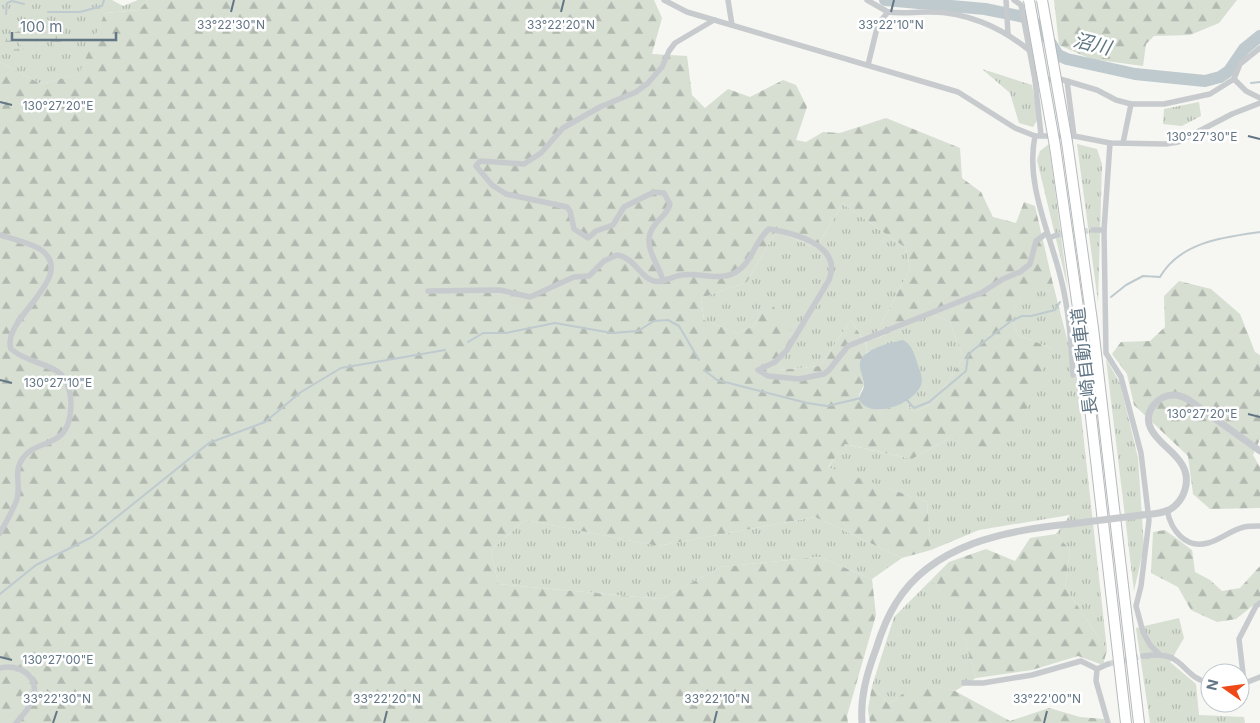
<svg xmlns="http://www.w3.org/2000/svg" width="1260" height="723" font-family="Inter,'Noto Sans JP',sans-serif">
<defs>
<pattern id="grass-tufts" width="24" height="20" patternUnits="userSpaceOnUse" patternTransform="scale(1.25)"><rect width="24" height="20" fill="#d7ded2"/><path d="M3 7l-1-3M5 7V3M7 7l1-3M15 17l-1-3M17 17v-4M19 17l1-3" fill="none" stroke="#b2b9b0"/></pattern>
<pattern id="forest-firs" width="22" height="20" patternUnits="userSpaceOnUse" patternTransform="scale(1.25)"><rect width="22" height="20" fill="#d7ded2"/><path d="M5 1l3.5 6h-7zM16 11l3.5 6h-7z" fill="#b2b9b0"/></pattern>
<pattern id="wetland-marsh" width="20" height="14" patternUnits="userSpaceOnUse" patternTransform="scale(1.25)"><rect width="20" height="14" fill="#d7ded2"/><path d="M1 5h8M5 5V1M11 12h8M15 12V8" fill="none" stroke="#b2b9b0"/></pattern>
</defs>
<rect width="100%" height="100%" fill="#f6f6f2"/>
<!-- grass -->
<g fill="url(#grass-tufts)">
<path d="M0,0H112L123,6L138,0H148L139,10L105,13L80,74L41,84L0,62Z"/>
<path d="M982,69L1032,85L1038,119L1033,127L1019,123L1010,93Z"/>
<path d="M1199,102L1201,116L1182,126L1163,124L1164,109Z"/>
<path d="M1049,144L1068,289L1037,160L1040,151Z"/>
<path d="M1077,144L1097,149L1102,164L1098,302Z"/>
<path d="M843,204L906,248L910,269L873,340L932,314L950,322L963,358L934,403L914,412L904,401L906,399L898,341L867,352L866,343L851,320L820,366L779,370L767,298L754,326L737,333L704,320L701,298L747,282L776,231L816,248Z"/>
<path d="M1053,284L1077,378L1107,650L1065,587L1070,550L1056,534L1070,515L979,530L931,550L927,502L828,468L844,444L912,459L951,437L1051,348L1018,335L1011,317L1027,285L1049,292Z"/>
<path d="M1106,359L1120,383L1138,458L1144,547L1134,591Z"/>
<path d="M815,517L902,558L872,579L819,557L721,567L661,599L498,584L491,550L525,520L658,546Z"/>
<path d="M931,580L956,610L976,678L955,691C921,683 918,683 889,704L872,686L894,617Z"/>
<path d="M1179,618L1184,638L1170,662L1196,684L1199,715L1244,717L1245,723H1150L1136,628Z"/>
</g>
<!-- forest -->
<g fill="url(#forest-firs)" fill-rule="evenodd">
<path d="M148,0H654L662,18L652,54L687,56L692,95L705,108L728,89L750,97L783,80L796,85L807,107L796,140L806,142L823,132L840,133L886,118L960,148L962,178L981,192L993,217L1016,223L1024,202L1035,206L1053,284L1049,292L1027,286L1011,317L1018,335L1051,348L1028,407L985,455L951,437L912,459L845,444L828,467L927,502L931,550L902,558L815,517L658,546L525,520L491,550L498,584L661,599L721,567L819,557L872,579L876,615L847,716L848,723H0V62L41,84L79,74L105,13L139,10ZM843,204L906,248L910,269L873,340L932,314L950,322L963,358L934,403L914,412L904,401C883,411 879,414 859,400V395L864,385L860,363L867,352L866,344L851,320L820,366L779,370L793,335L767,297L754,326L737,333L704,320L701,298L747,282L776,231L816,248Z"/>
<path d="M1054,0H1237L1219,23L1190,35L1154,36L1146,44L1143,66L1091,59L1059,45Z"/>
<path d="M1179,281L1211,289L1240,314L1255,352L1260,355V439L1253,455L1260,467V508L1210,509L1193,494L1188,456L1134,405L1127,374L1112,354L1121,342L1150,341L1165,327L1164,296Z"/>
<path d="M1165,530L1192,550L1195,572L1210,580L1222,591L1240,588L1260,566V600L1236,619L1217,622L1191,610L1178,587L1151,573L1153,532Z"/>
<path d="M1056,534L1070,550L1065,587L1107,650L1103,665L1078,656L1032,670L976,678L956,611L931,580L949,562L986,549L1015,561L1030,538Z"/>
<path d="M926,684L955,691L1010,721L1049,708L1080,717L1104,719L1105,723H870L868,709L872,686L889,704L908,690Z"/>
</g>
<!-- wetland -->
<g fill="url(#wetland-marsh)">
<path d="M30,16L35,20L41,38L37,43L23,25V21Z"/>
<path d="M46,19L57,23L63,48L60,54L56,52L47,29Z"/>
<path d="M16,29L20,32L31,52L30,55L26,54L14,34Z"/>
<path d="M9,36L26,59V64L5,43L6,39Z"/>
</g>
<!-- water -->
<path fill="#bfcacf" d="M903,340C911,344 913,351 916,359C918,367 924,377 921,385C915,403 872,421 859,400C859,394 863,392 864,386C864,378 859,370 860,363C862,349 892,342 903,340Z"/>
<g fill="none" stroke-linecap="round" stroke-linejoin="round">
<!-- stream -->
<g stroke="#bfcacf" stroke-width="2">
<path d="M48,12H80L102,6L104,0"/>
<path d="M6,14L7,3L12,1L24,4"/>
<path d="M1251,83L1260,82"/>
<path d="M1111,297L1126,285L1143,276L1160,277C1180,242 1224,237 1260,232"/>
<path d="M468,342L483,333H506L555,323L612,333L638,331L654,321L668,320L679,326L699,360"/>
<path d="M704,370L717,380L807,403L827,406L861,398"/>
<path d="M906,399L914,408L929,402L966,371L968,356L972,351L1011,321L1022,316H1031L1055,310L1060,302"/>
<path d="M0,594L36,565L92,537L209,443L265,422L301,392L341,368L445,350"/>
</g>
<!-- river -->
<path stroke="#bfcacf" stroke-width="12" d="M885,0L985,9L1029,18L1043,31L1058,55L1067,59L1135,74L1205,81L1220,77L1229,71L1244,49L1260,36"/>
<!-- minor-tunnel -->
<g stroke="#d1d6d7" stroke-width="5.5" stroke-dasharray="5.5 3" stroke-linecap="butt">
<path d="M1057,235L1093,230"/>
<path d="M1108,664L1143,656"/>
</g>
<!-- motorway casing -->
<g stroke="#b7bbbe" stroke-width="12">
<g id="motorway">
<path d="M1067,142L1093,328L1139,723"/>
<path d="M1055,146L1081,329L1126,723"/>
</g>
</g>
<!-- minor -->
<g stroke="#c8cbce" stroke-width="5.5">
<path d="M664,0L687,12L958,92L1015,128L1035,136H1074L1110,143L1166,144L1178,142L1232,114L1260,103"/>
<path d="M728,0L732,25"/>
<path d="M867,0L888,12"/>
<path d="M1006,0L1008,34"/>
<path d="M1014,0L1021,5L1035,80L1041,135"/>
<path d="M868,65L878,24L888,12C901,14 914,12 927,12C965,11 1001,27 1030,51"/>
<path d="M1234,79L1246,91L1260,98"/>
<path d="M1035,80L1060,79L1097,90L1116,100L1131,104H1164L1210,94L1234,79L1240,64L1260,48"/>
<path d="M1067,81L1074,136"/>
<path d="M1035,136C1025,184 1050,233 1061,279C1069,310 1071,343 1073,375"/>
<path d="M1110,143L1104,230L1106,353L1121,377L1141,453L1149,520L1141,586L1136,606L1143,632L1150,645L1159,654"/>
<path d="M1123,143L1131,104"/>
<path d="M1093,230H1104"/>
<path d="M0,235C13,239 28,242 40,249C80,276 0,319 11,349C37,371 71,357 71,407C70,417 69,427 61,435C49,446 33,444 23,458C13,471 21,484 17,499C13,511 6,522 0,533"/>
<path d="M1049,238L1057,235"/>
<path d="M663,281C669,279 675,276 682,275C700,272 718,282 736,272C753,262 754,241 769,229C794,233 843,245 829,280L787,350L775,362L758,370L768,376L799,379L824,374L829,370L848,346L981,293L1003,279L1020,272L1030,264L1036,241L1047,233"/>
<path d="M428,291L500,290L530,297L574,277L589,276L604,261L617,255C638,258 642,286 663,281C659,263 640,245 654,226C660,217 667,215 670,204L664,193L654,192L624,207L613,225L596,231L588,238L574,229L570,211L567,207L506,194L492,185L476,166L480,161L524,164L541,153L563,128L600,107L636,92L648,83L662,67L669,51L675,43L714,20"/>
<path d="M1167,510C1171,530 1185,549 1208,543C1220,540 1231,530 1244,527C1249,526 1255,526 1260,526"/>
<path d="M1143,656C1187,649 1179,677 1210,683"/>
<path d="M0,668C18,663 40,676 33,697C30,708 23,715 16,723"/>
<path d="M1097,669L1096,681L1108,723"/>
<path d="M1097,669L1108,664"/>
<path d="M1244,682L1239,639L1256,606L1260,603"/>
<path d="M964,683H983L1032,675L1081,661L1097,669"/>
<path d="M1240,685L1260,677"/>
</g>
<!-- tertiary -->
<g stroke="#c8cbce" stroke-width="7">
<path d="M1142,515C1151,514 1160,514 1169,510C1185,501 1192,479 1181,463C1173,450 1158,443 1151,429C1142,413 1158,394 1175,395C1180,395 1185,398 1189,400L1260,451"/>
<path d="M862,723C860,697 867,673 876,649C881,633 887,617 896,603C932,544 1007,530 1070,524"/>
</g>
<!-- motorway -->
<use href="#motorway" stroke="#fff" stroke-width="10"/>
<!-- motorway-bridge casing -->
<g stroke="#b7bbbe" stroke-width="12" stroke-linecap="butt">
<g id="motorway-bridge">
<path d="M1029,0L1055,146"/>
<path d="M1042,0L1067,142"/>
</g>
</g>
<!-- tertiary-bridge -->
<path stroke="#c8cbce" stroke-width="7" d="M1070,524L1142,515"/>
<!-- motorway-bridge -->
<use href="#motorway-bridge" stroke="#fff" stroke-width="10"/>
</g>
<!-- ticks -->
<path fill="none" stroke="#627685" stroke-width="2" d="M231,12L234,0M561,12L564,0M891,12L894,0M0,102L12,105M1248,136L1260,139M0,380L12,383M1248,414L1260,417M0,657L12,660M53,723L57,711M384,723L387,711M714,723L717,711M1044,723L1047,711"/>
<g text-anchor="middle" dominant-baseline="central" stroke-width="5" stroke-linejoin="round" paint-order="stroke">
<!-- street labels -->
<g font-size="18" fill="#627685" stroke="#fff">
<text transform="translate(1084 361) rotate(-97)">長崎自動車道</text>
</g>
<!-- water labels -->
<g font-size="19" font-style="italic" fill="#5e7882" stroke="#fff">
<text transform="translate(1092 44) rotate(14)">沼川</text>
</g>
</g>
<g font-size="12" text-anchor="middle" fill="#627685" stroke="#fff" stroke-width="5" stroke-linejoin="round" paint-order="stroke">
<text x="231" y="29">33°22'30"N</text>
<text x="561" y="29">33°22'20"N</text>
<text x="891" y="29">33°22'10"N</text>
<text x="58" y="110">130°27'20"E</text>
<text x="1202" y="141">130°27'30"E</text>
<text x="58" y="387">130°27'10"E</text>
<text x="1202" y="418">130°27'20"E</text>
<text x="58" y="664">130°27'00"E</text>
<text x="57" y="703">33°22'30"N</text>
<text x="387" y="703">33°22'20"N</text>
<text x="717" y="703">33°22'10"N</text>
<text x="1047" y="703">33°22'00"N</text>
</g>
<!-- north arrow -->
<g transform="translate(1225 688) rotate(284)"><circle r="24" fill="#ffffff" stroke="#c0c8ce"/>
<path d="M0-4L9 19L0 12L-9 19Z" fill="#f04918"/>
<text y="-8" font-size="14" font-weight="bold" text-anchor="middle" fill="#627685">N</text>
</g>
<!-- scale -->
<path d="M12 32v8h104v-8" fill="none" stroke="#627685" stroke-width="2.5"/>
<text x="20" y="32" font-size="15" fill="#627685" stroke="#ffffff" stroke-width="4" paint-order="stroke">100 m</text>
</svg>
